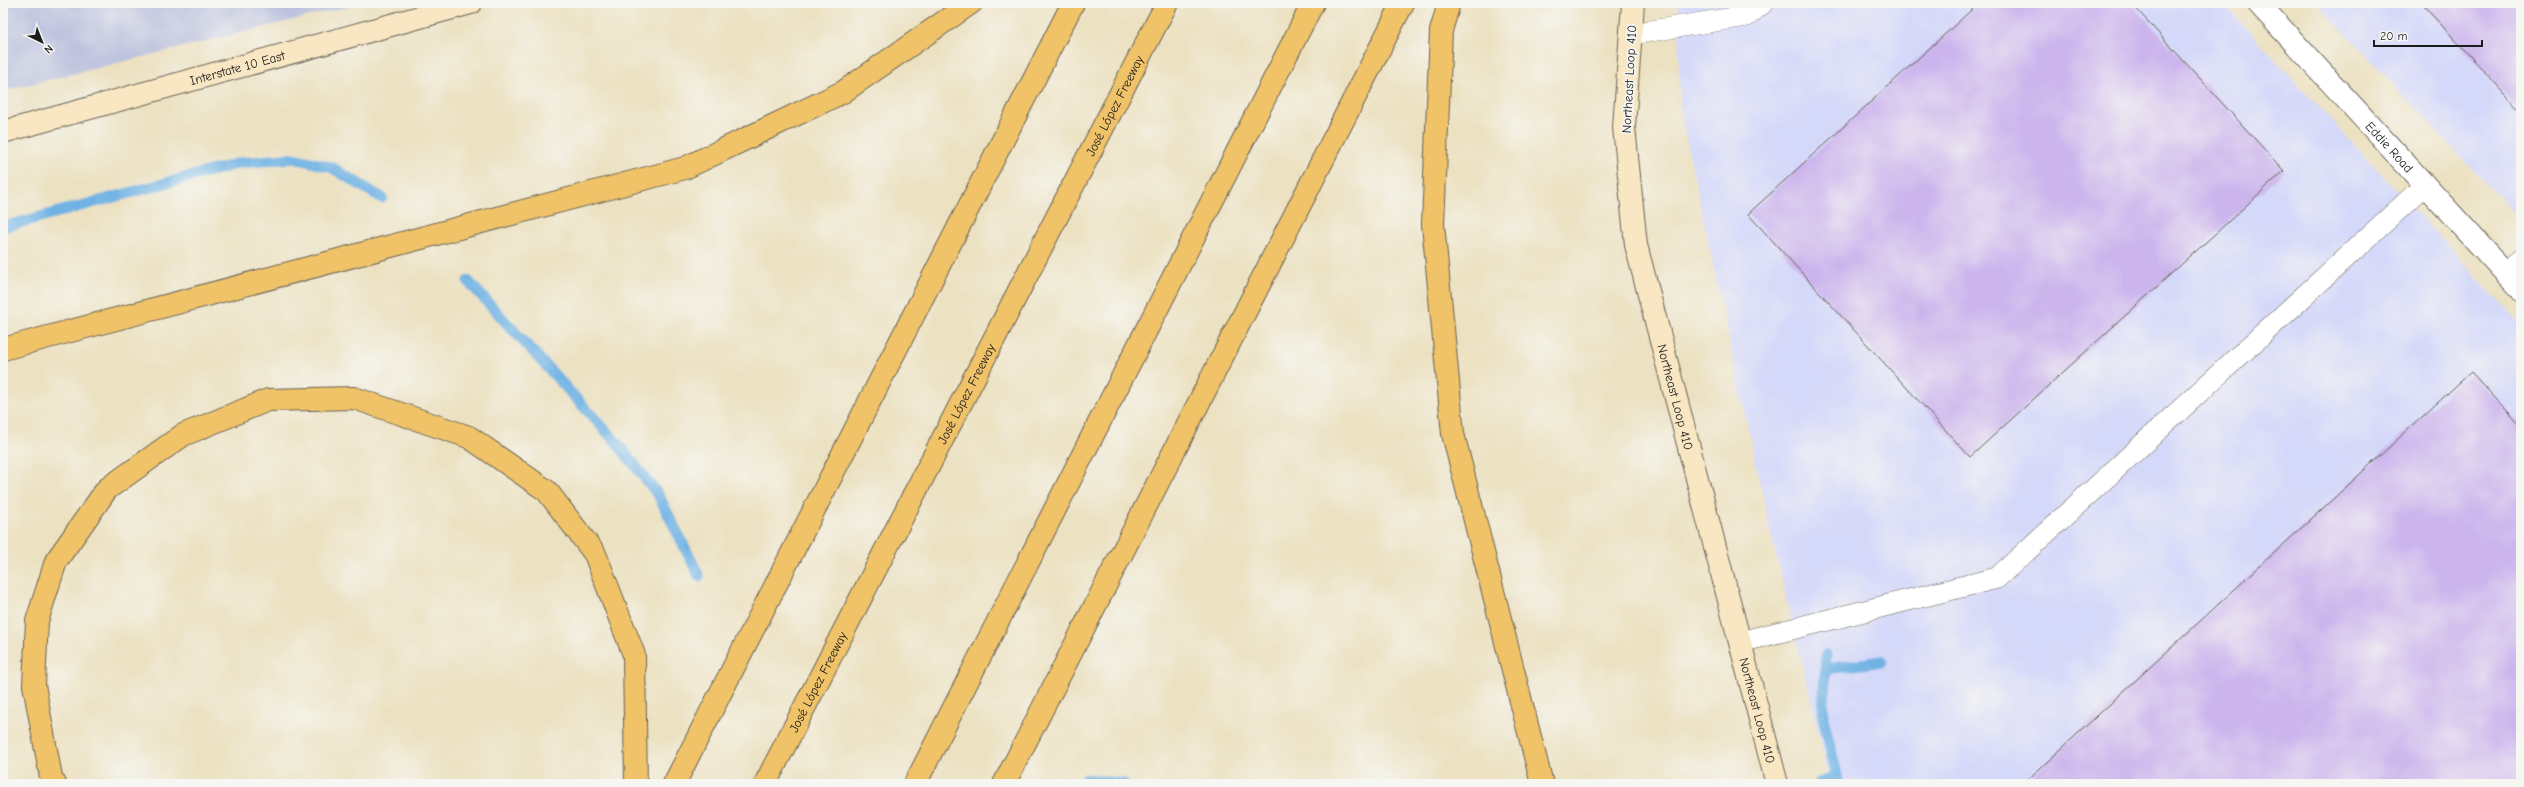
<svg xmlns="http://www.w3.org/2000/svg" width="2524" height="787" font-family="'Comic Neue',sans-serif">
<rect width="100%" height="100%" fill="#f6f6f2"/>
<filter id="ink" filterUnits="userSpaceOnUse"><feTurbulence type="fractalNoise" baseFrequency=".025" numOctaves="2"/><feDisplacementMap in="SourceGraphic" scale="8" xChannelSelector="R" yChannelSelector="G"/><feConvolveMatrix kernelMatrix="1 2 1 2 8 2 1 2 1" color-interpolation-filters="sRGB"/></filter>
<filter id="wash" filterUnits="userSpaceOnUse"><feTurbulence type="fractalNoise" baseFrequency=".012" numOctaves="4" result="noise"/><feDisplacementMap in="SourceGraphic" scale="16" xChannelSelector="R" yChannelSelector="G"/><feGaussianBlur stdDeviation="0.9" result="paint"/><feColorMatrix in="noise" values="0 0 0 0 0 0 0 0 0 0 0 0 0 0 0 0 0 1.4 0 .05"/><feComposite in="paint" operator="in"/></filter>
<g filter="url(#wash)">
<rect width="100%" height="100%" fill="#ece1c1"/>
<!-- built -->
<g fill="#d4d8f9">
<path d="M1678,3H2223L2521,325V784H1831L1770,530L1680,111Z"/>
<path d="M2317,3H2521V220L2497,195Z"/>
</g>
<!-- industrial -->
<path fill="#bdc3de" d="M3,3H363L3,91Z"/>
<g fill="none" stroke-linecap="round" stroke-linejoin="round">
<!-- stream -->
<g stroke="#6fb2e4" stroke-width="11">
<path d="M3,227L240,163L294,158L331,167L382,198"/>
<path d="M468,281L618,444L659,496L699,576"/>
<path d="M1826,655L1823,717L1839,784"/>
<path d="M1825,669L1882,661"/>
<path d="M1085,779L1124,784"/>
<path d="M1820,783L1837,776"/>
</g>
</g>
<g id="blocks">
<!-- building -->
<g fill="#ccb5ed">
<path d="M1979,3H2131L2284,171L1970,457L1748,214Z"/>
<path d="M2421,3H2521V111Z"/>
<path d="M2471,372L2521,426V784H2023Z"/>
</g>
</g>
</g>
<g filter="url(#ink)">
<use href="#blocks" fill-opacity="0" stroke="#656156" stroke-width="1"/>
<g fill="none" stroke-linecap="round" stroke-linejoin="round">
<!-- lane casing -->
<g stroke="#656156" stroke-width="22">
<g id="lane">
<path d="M1631,34L1747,16L1763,3"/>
<path d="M2505,273L2521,259"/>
<path d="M1740,642L1997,578L2425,185"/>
</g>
</g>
<!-- street casing -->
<g stroke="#656156" stroke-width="24">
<g id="street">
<path id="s1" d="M2258,3L2521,290"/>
</g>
</g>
<!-- secondary casing -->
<g stroke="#656156" stroke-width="24">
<g id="secondary">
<path id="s2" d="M1633,3L1624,127L1636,245L1777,784"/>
<path id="s3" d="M3,132L471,3"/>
</g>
</g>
<!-- highway casing -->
<g stroke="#656156" stroke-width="24">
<g id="highway">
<path d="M1449,3L1441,31L1433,224L1453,434L1542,784"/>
<path d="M3,349L685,168L843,92L971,3"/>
<path d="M55,784L51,777L34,685L37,621L56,561L107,489L183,435L268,400L354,398L469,437L547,491L595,554L634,655L636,784"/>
<path d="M674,784L1073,3"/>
<path id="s4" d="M765,784L1167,3"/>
<path d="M915,784L1313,3"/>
<path d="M1004,784L1403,3"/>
</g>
</g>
<!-- lane -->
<use href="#lane" stroke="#fff" stroke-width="21"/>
<!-- street -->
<use href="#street" stroke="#fff" stroke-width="22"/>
<!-- secondary -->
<use href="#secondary" stroke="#f9e7c3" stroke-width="22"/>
<!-- highway -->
<use href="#highway" stroke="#f0c369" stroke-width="22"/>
</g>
</g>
<g text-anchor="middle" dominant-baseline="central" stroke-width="3.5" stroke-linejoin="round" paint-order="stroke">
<!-- street labels -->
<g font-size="13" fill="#1c1c1c" stroke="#f6f6f2">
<text stroke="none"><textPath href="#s3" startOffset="243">Interstate 10 East</textPath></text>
<text transform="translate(1629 79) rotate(-87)">Northeast Loop 410</text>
<text stroke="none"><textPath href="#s4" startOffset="763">José López Freeway</textPath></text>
<text stroke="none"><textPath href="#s1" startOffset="195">Eddie Road</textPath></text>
<text stroke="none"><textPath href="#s4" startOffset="439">José López Freeway</textPath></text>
<text stroke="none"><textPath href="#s2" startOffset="400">Northeast Loop 410</textPath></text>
<text stroke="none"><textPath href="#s4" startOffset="115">José López Freeway</textPath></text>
<text stroke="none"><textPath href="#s2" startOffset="724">Northeast Loop 410</textPath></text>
</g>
</g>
<!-- margin -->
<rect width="2524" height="787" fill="none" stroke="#f6f6f2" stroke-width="16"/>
<!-- north arrow -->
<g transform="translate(42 42) rotate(137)" stroke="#f6f6f2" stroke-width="3" paint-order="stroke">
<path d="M0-3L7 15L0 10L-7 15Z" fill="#1c1c1c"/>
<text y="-6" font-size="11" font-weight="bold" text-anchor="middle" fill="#1c1c1c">N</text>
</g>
<!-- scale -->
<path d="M2374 40v6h108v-6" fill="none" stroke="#1c1c1c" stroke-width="2"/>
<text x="2380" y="40" font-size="12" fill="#1c1c1c" stroke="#f6f6f2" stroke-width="3" paint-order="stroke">20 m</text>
</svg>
